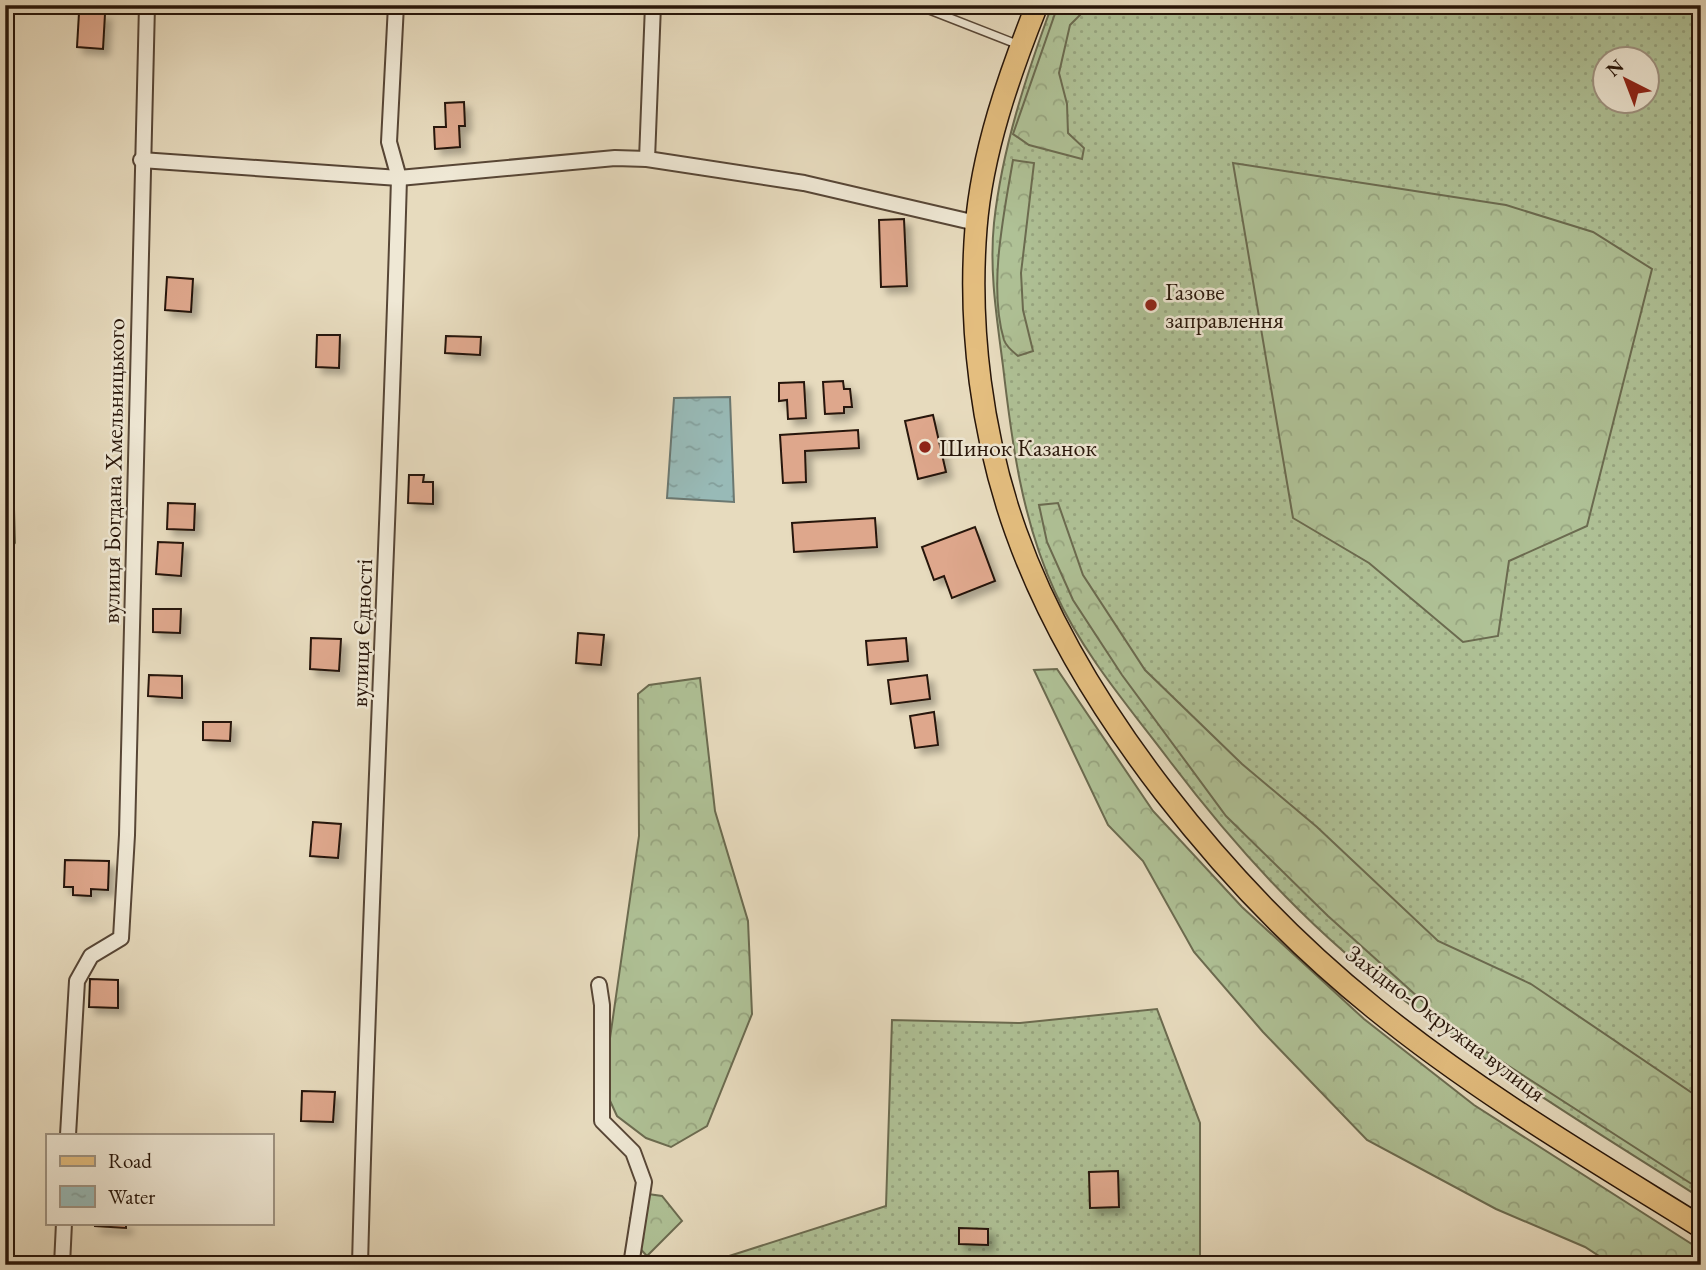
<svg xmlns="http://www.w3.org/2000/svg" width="1706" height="1270" font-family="'EB Garamond',serif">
<defs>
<pattern id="grass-dots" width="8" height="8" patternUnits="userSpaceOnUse" patternTransform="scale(1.75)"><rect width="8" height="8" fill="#afc196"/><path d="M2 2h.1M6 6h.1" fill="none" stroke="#97a580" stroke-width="1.8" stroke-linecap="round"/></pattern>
<pattern id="forest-crowns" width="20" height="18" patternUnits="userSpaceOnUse" patternTransform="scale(1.75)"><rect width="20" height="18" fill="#afc196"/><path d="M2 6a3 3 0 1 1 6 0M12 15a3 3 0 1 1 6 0" fill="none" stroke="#97a580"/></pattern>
<pattern id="water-ripples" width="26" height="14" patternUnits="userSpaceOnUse" patternTransform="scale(1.75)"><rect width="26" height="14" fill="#98bab7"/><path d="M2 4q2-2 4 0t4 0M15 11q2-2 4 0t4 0" fill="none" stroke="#839f9c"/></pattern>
<filter id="shadow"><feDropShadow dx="6" dy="6" stdDeviation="3.5" flood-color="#0004"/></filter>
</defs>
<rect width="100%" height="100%" fill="#e7dbbe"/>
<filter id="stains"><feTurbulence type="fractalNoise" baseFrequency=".00286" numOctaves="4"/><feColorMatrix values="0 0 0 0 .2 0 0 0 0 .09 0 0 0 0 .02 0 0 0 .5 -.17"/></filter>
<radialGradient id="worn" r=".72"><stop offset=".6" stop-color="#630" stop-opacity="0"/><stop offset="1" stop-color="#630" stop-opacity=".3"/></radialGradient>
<!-- grass -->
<g fill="url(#grass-dots)" stroke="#6b6b50" stroke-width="2" fill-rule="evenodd">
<path d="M1052,5H1701V1198C1594,1131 1488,1065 1388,988C1307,926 1231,842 1169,760C1129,707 1083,654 1055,592C1022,520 1012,444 1003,366C997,319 989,271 994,223C1002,149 1026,76 1052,5ZM1604,60H1646V102H1604Z"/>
<path d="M1157,1009L1200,1123V1265H701L886,1206L892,1020L1020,1023Z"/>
</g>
<!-- forest -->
<g fill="url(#forest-crowns)" stroke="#6b6b50" stroke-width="2">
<path d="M1058,5H1090L1070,25L1059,73L1067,104L1068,133L1084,148L1082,159L1029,145L1013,134Z"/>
<path d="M1013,160L1034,163L1021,273L1023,310L1033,351L1018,356C1013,352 1006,346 1004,340C988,287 1004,213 1013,160Z"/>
<path d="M1233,163L1506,205L1593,232L1652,269L1587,526L1509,561L1498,636L1463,642L1369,563L1293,518Z"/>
<path d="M5,368L10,374L15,543L5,555Z"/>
<path d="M1058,503L1083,575L1145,670L1242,764L1317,827L1438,941L1531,984L1701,1099V1190L1459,1034L1328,916L1226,816L1122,675L1073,600L1047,542L1039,505Z"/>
<path d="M1057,669L1153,811L1242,907L1364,1019L1474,1105L1701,1250V1265H1613L1585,1247L1496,1209L1367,1140L1263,1032L1194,952L1143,861L1108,825L1034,670Z"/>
<path d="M700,678L715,811L748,921L752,1014L707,1126L671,1147L646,1138L617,1116L606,1092L608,1052L639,836L638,694L649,685Z"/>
<path d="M648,1194L662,1196L682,1221L647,1256L631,1239L630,1218Z"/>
</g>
<!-- water -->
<path fill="url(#water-ripples)" stroke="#6b7871" stroke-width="2" d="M730,397L734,502L667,498L674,398Z"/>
<!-- building -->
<g fill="#dea78c" stroke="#271509" stroke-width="2" filter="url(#shadow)">
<path d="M79,13L105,14L103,49L77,47Z"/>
<path d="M464,102L465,126H459L460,147L435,149L434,127H446L445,103Z"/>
<path d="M904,219L907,286L881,287L879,220Z"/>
<path d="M167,277L193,279L191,312L165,310Z"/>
<path d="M317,335H340L339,368L316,367Z"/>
<path d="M446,336L481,337L480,355L445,353Z"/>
<path d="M843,381L844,389H850L852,407H844V413L825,414L823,382Z"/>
<path d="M804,382L806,418L788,419L787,400L779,401V383Z"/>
<path d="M933,415L946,472L918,479L905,421Z"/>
<path d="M858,430L859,448L805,451L806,482L783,483L780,435Z"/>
<path d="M409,475H424L423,482H433V504L408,503Z"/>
<path d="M168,503L195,504L194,530L167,529Z"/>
<path d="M875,518L877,547L794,552L792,523Z"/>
<path d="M975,527L995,581L952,598L944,576L934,580L922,547Z"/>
<path d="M158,542L183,543L181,576L156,574Z"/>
<path d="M153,609H181L180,633L153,632Z"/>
<path d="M578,633L604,635L601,665L576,663Z"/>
<path d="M311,638L341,639L339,671L310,669Z"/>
<path d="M906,638L908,661L868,665L866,641Z"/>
<path d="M149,675L182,676V698L148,696Z"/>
<path d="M927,675L930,699L891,704L888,680Z"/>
<path d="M934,712L938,745L915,748L910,716Z"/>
<path d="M203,722H231L230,741L203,740Z"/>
<path d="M313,822L341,824L338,858L310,856Z"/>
<path d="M65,860L109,861L108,890L91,889V896L73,895V887H64Z"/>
<path d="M90,979L118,980V1008L89,1007Z"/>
<path d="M302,1091L335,1092L333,1122L301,1121Z"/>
<path d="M1118,1171L1119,1207L1090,1208L1089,1172Z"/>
<path d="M95,1223H126V1228L95,1226Z"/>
<path d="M959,1228L988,1229V1245L959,1244Z"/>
</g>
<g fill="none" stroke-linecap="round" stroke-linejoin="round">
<!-- lane casing -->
<g stroke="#574636" stroke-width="10">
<path id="lane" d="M894,5L927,9L1019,45"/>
</g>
<!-- street casing -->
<g stroke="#574636" stroke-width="18">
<g id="street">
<path d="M647,159L653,5"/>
<path d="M141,160L399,178L615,158L647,159L804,183L976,223"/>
<path d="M599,985L602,1005V1121L633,1152L644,1182L631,1265"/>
<path d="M68,1135L77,981L91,956L121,938L127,835L147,5"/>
<path d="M62,1265L64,1223"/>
<path d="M360,1265C369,902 389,540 399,178L389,142L396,5"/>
</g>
</g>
<!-- primary casing -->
<g stroke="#271509" stroke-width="24">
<path id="primary" d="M1037,5C1009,75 982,152 976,228C968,328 982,437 1016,532C1079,708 1229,891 1374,1008C1476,1091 1590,1158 1701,1227"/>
</g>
<!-- lane -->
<use href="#lane" stroke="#efe8d5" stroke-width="7"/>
<!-- street -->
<use href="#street" stroke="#efe8d5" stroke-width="14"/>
<!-- primary -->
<use href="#primary" stroke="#e4be7f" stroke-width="21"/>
</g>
<!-- markers -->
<g fill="#8f2418" stroke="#efe8d5" stroke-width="2.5">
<circle cx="1151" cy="305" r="7"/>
<circle cx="925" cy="447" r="7"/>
</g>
<g text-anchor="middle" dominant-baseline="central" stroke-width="5" stroke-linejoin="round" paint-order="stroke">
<!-- poi labels -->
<g font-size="24" fill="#271509" stroke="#efe8d5" text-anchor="start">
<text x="1165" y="291">Газове<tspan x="1165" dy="28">заправлення</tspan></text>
<text x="939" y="447">Шинок Казанок</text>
</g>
<!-- street labels -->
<g font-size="24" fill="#271509" stroke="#efe8d5">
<text transform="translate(113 471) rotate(-89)">вулиця Богдана Хмельницького</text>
<text transform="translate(361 633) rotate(-88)">вулиця Єдності</text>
<text transform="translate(1446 1023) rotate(37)">Західно-Окружна вулиця</text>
</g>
</g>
<!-- margin -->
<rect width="1706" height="1270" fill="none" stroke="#e7dbbe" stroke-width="28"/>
<rect x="7" y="7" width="1692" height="1256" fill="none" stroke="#271509" stroke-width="3.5"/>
<rect x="14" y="14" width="1678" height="1242" fill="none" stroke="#271509" stroke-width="2"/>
<!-- legend -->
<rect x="46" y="1134" width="228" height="91" fill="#efe8d5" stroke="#9f9483" stroke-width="2"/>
<rect x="60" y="1156" width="35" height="10" fill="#e4be7f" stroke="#9f9483" stroke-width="2"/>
<text x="108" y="1168" font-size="21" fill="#271509">Road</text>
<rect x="60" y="1186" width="35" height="21" fill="url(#water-ripples)" stroke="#9f9483" stroke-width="2"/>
<text x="108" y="1204" font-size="21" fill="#271509">Water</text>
<!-- north arrow -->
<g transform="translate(1626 80) rotate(318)"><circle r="33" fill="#efe8d5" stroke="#9f9483" stroke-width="2"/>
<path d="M0-5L12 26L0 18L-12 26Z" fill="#8f2418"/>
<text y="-10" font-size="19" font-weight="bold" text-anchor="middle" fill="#271509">N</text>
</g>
<rect width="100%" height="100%" filter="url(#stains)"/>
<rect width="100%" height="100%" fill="url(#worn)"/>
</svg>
